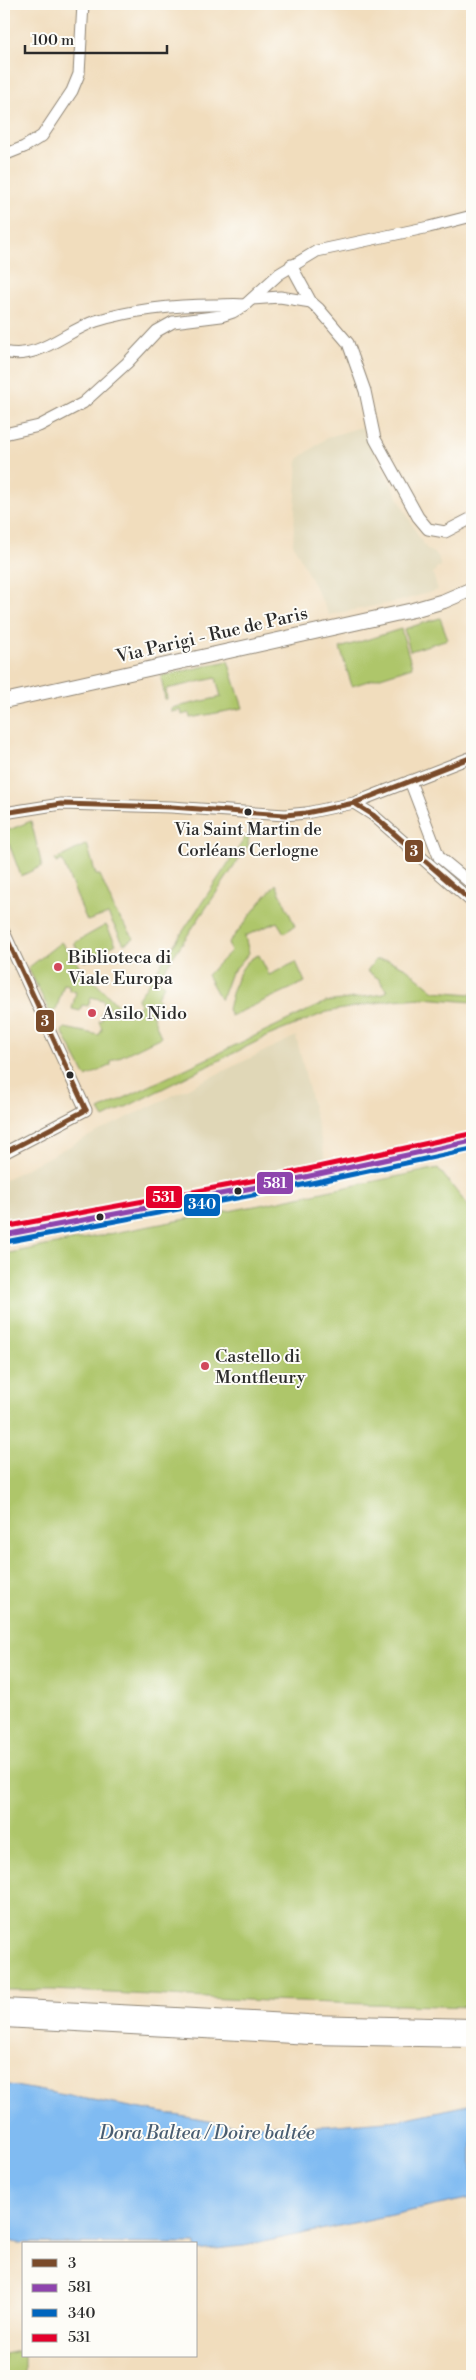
<svg xmlns="http://www.w3.org/2000/svg" width="476" height="2380" font-family="'Libre Bodoni',serif">
<rect width="100%" height="100%" fill="#fdfcf7"/>
<filter id="ink" filterUnits="userSpaceOnUse"><feTurbulence type="fractalNoise" baseFrequency=".02" numOctaves="2"/><feDisplacementMap in="SourceGraphic" scale="10" xChannelSelector="R" yChannelSelector="G"/><feConvolveMatrix kernelMatrix="1 2 1 2 8 2 1 2 1" color-interpolation-filters="sRGB"/></filter>
<filter id="wash" filterUnits="userSpaceOnUse"><feTurbulence type="fractalNoise" baseFrequency=".0096" numOctaves="4" result="noise"/><feDisplacementMap in="SourceGraphic" scale="20" xChannelSelector="R" yChannelSelector="G"/><feGaussianBlur stdDeviation="1.12" result="paint"/><feColorMatrix in="noise" values="0 0 0 0 0 0 0 0 0 0 0 0 0 0 0 0 0 1.4 0 .05"/><feComposite in="paint" operator="in"/></filter>
<g filter="url(#wash)">
<rect width="100%" height="100%" fill="#f1ddbd"/>
<!-- built -->
<g fill="#e0d7b7">
<path d="M361,427L420,539L427,549L438,556L441,567H437L433,574L438,590L400,601L329,615L293,544L298,459L328,437Z"/>
<path d="M296,1036L326,1161L4,1228V1180L95,1133Z"/>
</g>
<!-- green -->
<g fill="#aec66b" stroke="#6c784b">
<path d="M440,618L448,639L410,651L404,629Z"/>
<path d="M401,629L412,667L352,686L340,648Z"/>
<path d="M228,661L243,708L190,718L189,713L182,715L181,710L172,712V708L221,697L216,678L166,689L167,699H165L161,676Z"/>
<path d="M31,821L42,866L21,876L9,844L4,846V832Z"/>
<path d="M249,832L248,846L158,979L164,985L157,997L162,1005L151,1011L161,1037L111,1061V1065L86,1077L62,1031L65,1028L99,1035L102,1029L99,1021L102,1020V1012L107,1010L109,1005L104,1004L103,1000L91,997L88,1006L82,1005L80,1011L72,1009L76,992L69,990V985L64,984L56,1010L50,1012L28,968L61,942L82,969L128,1016L141,1005L137,1000Z"/>
<path d="M87,844L96,875H100L115,911L134,938L124,944L108,914L87,921L62,860L56,863L55,860Z"/>
<path d="M276,884L295,926L284,933L277,922L245,936L249,953L230,975L221,1000L207,975L231,951L228,943C245,924 258,903 276,884Z"/>
<path d="M106,925L116,944L85,962L74,943Z"/>
<path d="M259,955L269,975L296,962L305,982L231,1016L228,1009C233,991 238,961 259,955Z"/>
<path d="M375,960H388L406,968L434,991L472,994V1002L423,998L392,1000L327,1012L268,1036L104,1118L99,1110L326,1002L384,994L387,991L379,979L367,971Z"/>
<path d="M438,1168L472,1211V2007L266,2001L52,1990H4V1254L260,1205Z"/>
<path d="M24,2350V2376H4V2354Z"/>
</g>
<!-- water -->
<path fill="#80bbf2" stroke="#56738e" d="M4,2084L225,2124L324,2126L398,2120L472,2104V2198L244,2246L196,2251V2244L17,2243L4,2239Z"/>
</g>
<g filter="url(#ink)">
<g fill="none" stroke-linecap="round" stroke-linejoin="round">
<!-- minor casing -->
<g stroke="#8e8474" stroke-width="13">
<g id="minor">
<path d="M4,155L24,147L42,136L72,91L79,74L83,4"/>
<path d="M291,265L311,302L319,309L348,343L365,391L375,439L418,517L428,529L445,532L472,518"/>
<path d="M252,299L280,297L311,302"/>
<path d="M4,352C39,361 65,331 96,321C136,309 173,305 214,305C225,305 235,304 245,305"/>
<path d="M4,434L39,426L83,403L127,363L157,331L173,322L221,316L233,312L245,305L279,274L317,251L429,227L472,216"/>
<path d="M410,781L439,857L472,884"/>
<path d="M354,803L373,815L472,902"/>
<path d="M4,813L61,804L171,807L285,815L306,813L354,803L472,757"/>
<path d="M4,932L86,1110L4,1153"/>
<path d="M4,1235L268,1185L472,1141"/>
</g>
</g>
<!-- major casing -->
<g stroke="#8e8474" stroke-width="16">
<path id="major" d="M4,701L413,610L444,601L472,589"/>
</g>
<!-- highway casing -->
<g stroke="#8e8474" stroke-width="18">
<g id="highway">
<path d="M4,2007L308,2023L472,2027"/>
<path d="M4,2019L310,2036L472,2039"/>
</g>
</g>
<!-- minor -->
<use href="#minor" stroke="#fff" stroke-width="11"/>
<!-- major -->
<use href="#major" stroke="#fff" stroke-width="14"/>
<!-- highway -->
<use href="#highway" stroke="#fff" stroke-width="16"/>
<!-- bus-1 casing -->
<g stroke="#fdfcf7" stroke-width="9">
<g id="bus-1">
<path d="M354,803L373,815L472,902"/>
<path d="M4,813L61,804L171,807L285,815L306,813L354,803L472,757"/>
<path d="M4,932L86,1110"/>
<path d="M4,1153L86,1110"/>
</g>
</g>
<!-- bus-2 casing -->
<g stroke="#fdfcf7" stroke-width="9">
<path id="bus-2" d="M4,1235L268,1185L472,1141"/>
</g>
<!-- bus-3 casing -->
<g stroke="#fdfcf7" stroke-width="9">
<path id="bus-3" d="M5,1242L269,1192L472,1149"/>
</g>
<!-- bus-4 casing -->
<g stroke="#fdfcf7" stroke-width="9">
<path id="bus-4" d="M4,1227L267,1178L470,1134"/>
</g>
<!-- bus-1 -->
<use href="#bus-1" stroke="#7a4b2a" stroke-width="5"/>
<!-- bus-2 -->
<use href="#bus-2" stroke="#8e44ad" stroke-width="5"/>
<!-- bus-3 -->
<use href="#bus-3" stroke="#0065bd" stroke-width="5"/>
<!-- bus-4 -->
<use href="#bus-4" stroke="#e4002b" stroke-width="5"/>
</g>
</g>
<!-- markers -->
<g fill="#2b2b2b" stroke="#fdfcf7" stroke-width="2">
<circle cx="248" cy="812" r="4.5"/>
<circle cx="70" cy="1075" r="4.5"/>
<circle cx="238" cy="1191" r="4.5"/>
<circle cx="100" cy="1217" r="4.5"/>
</g>
<g fill="#d1495b" stroke="#fdfcf7" stroke-width="2">
<circle cx="58" cy="967" r="5"/>
<circle cx="92" cy="1013" r="5"/>
<circle cx="205" cy="1366" r="5"/>
</g>
<g text-anchor="middle" dominant-baseline="central" stroke-width="4" stroke-linejoin="round" paint-order="stroke">
<!-- bus labels -->
<g font-size="17" fill="#2b2b2b" stroke="#fdfcf7">
<text x="248" y="830">Via Saint Martin de<tspan x="248" dy="21">Corléans Cerlogne</tspan></text>
</g>
<!-- street labels -->
<g font-size="18" fill="#2b2b2b" stroke="#fdfcf7">
<text transform="translate(212 635) rotate(-13)">Via Parigi - Rue de Paris</text>
</g>
<!-- poi labels -->
<g font-size="18" fill="#2b2b2b" stroke="#fdfcf7" text-anchor="start">
<text x="68" y="957">Biblioteca di<tspan x="68" dy="21">Viale Europa</tspan></text>
<text x="102" y="1013">Asilo Nido</text>
<text x="215" y="1356">Castello di<tspan x="215" dy="21">Montfleury</tspan></text>
</g>
<!-- water labels -->
<g font-size="19" font-style="italic" fill="#495d71" stroke="#fdfcf7">
<text x="207" y="2133">Dora Baltea / Doire baltée</text>
</g>
</g>
<g stroke="#fdfcf7" stroke-width="2">
<rect x="404" y="839" width="20" height="24" rx="5" fill="#7a4b2a"/>
<rect x="35" y="1009" width="20" height="24" rx="5" fill="#7a4b2a"/>
<rect x="256" y="1171" width="38" height="24" rx="5" fill="#8e44ad"/>
<rect x="145" y="1185" width="38" height="24" rx="5" fill="#e4002b"/>
<rect x="183" y="1193" width="38" height="24" rx="5" fill="#0065bd"/>
</g>
<g font-size="14" text-anchor="middle" font-weight="bold" fill="#fff">
<text x="414" y="856">3</text>
<text x="45" y="1026">3</text>
<text x="275" y="1188">581</text>
<text x="164" y="1202">531</text>
<text x="202" y="1209">340</text>
</g>
<!-- margin -->
<rect width="476" height="2380" fill="none" stroke="#fdfcf7" stroke-width="20"/>
<!-- legend -->
<rect x="22" y="2242" width="175" height="115" fill="#fdfcf7" stroke="#a9a8a5"/>
<rect x="32" y="2259" width="25" height="8" fill="#7a4b2a" stroke="#a9a8a5"/>
<text x="68" y="2268" font-size="15" fill="#2b2b2b">3</text>
<rect x="32" y="2284" width="25" height="8" fill="#8e44ad" stroke="#a9a8a5"/>
<text x="68" y="2292" font-size="15" fill="#2b2b2b">581</text>
<rect x="32" y="2309" width="25" height="8" fill="#0065bd" stroke="#a9a8a5"/>
<text x="68" y="2318" font-size="15" fill="#2b2b2b">340</text>
<rect x="32" y="2334" width="25" height="8" fill="#e4002b" stroke="#a9a8a5"/>
<text x="68" y="2342" font-size="15" fill="#2b2b2b">531</text>
<!-- scale -->
<path d="M25 45v8h142v-8" fill="none" stroke="#2b2b2b" stroke-width="2.5"/>
<text x="32" y="45" font-size="15" fill="#2b2b2b" stroke="#fdfcf7" stroke-width="4" paint-order="stroke">100 m</text>
</svg>
